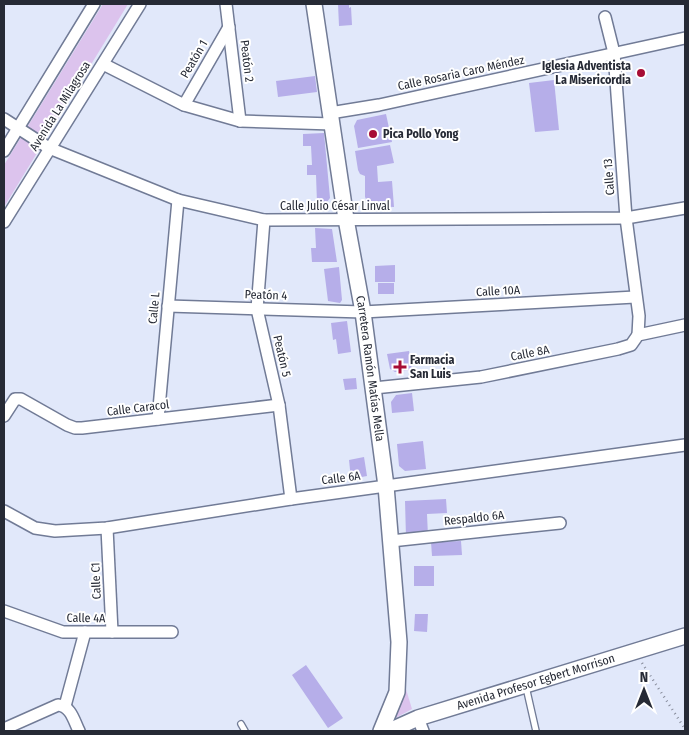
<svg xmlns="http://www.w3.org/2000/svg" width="689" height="735" font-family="'Fira Sans Condensed',sans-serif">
<rect width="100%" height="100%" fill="#e1e8fa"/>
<!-- green -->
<g fill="#dcc3ed">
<path d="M103,4H128L4,207V165Z"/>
<path d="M405,686L412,709L390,721Z"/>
</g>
<!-- building -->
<g fill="#b6aee9">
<path d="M338,4H349V8L351,7L352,25L339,26Z"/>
<path d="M315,76L317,92L278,97L276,81Z"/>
<path d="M554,80L559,130L535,132L529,83Z"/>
<path d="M386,114L392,142L358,148L354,126L357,120Z"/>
<path d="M324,133L330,198L327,202L317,203L316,175H307V165H312L311,146H303V134Z"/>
<path d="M390,145L394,163L377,166L378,182L392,181L394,207L374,206L368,203L365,197V176L360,174L358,170L355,151Z"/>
<path d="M315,228L332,229L337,262H312L311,248H316Z"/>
<path d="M395,265V282H375V266Z"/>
<path d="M339,267L342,300L340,303L328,301L324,269Z"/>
<rect x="378" y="283" width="16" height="11"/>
<path d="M347,321L351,352L338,354L336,339L333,340L331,323Z"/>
<path d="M409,351L412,370L395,372L390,369L387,354Z"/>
<path d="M356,378L357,389L345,390L343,379Z"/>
<path d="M412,393L414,411L392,413L391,402L396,395Z"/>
<path d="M423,441L426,469L405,471L399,466L397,444Z"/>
<path d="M364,457L367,476L351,479L349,460Z"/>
<path d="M446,499L447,513L427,514L428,536L406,537L405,501Z"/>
<path d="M461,541L462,555L432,556L431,542Z"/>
<rect x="414" y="566" width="20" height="20"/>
<path d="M415,614H428L427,632L414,631Z"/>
<path d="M306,665L343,718L328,728L292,675Z"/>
</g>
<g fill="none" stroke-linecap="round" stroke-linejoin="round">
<!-- lane casing -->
<g stroke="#717b96" stroke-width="8">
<g id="lane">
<path d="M526,687L536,731"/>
<path d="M241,724L245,731"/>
</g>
</g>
<!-- street casing -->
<g stroke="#717b96" stroke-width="14">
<g id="street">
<path d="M226,4L240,121"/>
<path d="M605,17L614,53L626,218L639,316L638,335"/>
<path d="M103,64L184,105L240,121L332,124"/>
<path d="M184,105L229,27"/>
<path d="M330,113L379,105L685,38"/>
<path d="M4,119L49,148L178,200L264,220L626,218L685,208"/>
<path d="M4,151L94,4"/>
<path d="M264,220L257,309L279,405L291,499"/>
<path d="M4,222L140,4"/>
<path d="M168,306L363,312L635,297"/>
<path d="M374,388L481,377L618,349L631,345L638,335L685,325"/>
<path d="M4,416L15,399H21L67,425L75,428H82L279,405"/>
<path d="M158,419L178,200"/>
<path d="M4,511L35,528L55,531L107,528L291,499L685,445"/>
<path d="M107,528L112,632"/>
<path d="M391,541L560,523"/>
<path d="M4,611L63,632H172"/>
<path d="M65,706L85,632"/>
<path d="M418,718L423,731"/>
<path d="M4,729L58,705C71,706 74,721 79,731"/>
</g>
</g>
<!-- secondary casing -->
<g stroke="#717b96" stroke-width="18">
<g id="secondary">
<path id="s1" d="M314,4L346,219L363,312L386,486L399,642L397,692L381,731"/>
<path id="s2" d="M389,731L418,718L685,636"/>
</g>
</g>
<!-- path -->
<path stroke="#878c9b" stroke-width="2.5" stroke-dasharray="1 4" stroke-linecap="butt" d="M642,663L685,729"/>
<!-- lane -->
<use href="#lane" stroke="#fff" stroke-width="5.5"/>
<!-- street -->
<use href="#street" stroke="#fff" stroke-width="11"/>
<!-- secondary -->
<use href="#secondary" stroke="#fff" stroke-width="15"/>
</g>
<!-- markers -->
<g fill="#a70d35" stroke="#fff" stroke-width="2">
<circle cx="641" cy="73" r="5"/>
<circle cx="373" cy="134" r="5"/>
<path d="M397.5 359.5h5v5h5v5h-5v5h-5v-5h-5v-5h5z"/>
</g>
<g text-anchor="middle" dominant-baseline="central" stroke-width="4" stroke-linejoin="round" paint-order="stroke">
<!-- street labels -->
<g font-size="12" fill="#262a35" stroke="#fff">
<text transform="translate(194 59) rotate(-60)">Peatón 1</text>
<text transform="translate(247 61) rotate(83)">Peatón 2</text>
<text transform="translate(461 73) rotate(-12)">Calle Rosaria Caro Méndez</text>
<text transform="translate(60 106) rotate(-58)">Avenida La Milagrosa</text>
<text transform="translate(609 177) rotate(-94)">Calle 13</text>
<text x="335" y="206">Calle Julio César Linval</text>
<text transform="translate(498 291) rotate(-3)">Calle 10A</text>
<text transform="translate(266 295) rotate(2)">Peatón 4</text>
<text transform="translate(154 308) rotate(-85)">Calle L</text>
<text transform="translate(530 353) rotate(-11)">Calle 8A</text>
<text transform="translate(282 356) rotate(77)">Peatón 5</text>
<text stroke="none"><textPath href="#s1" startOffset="369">Carretera Ramón Matías Mella</textPath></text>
<text transform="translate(138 408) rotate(-7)">Calle Caracol</text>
<text transform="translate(341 478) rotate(-7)">Calle 6A</text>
<text transform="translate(474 518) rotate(-6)">Respaldo 6A</text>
<text transform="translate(96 581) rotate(-92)">Calle C1</text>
<text transform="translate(86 618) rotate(1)">Calle 4A</text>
<text stroke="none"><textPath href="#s2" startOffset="155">Avenida Profesor Egbert Morrison</textPath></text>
</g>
<!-- poi labels -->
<g font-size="12" font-weight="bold" fill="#262a35" stroke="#fff" text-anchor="start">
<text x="631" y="66" text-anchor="end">Iglesia Adventista<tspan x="631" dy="14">La Misericordia</tspan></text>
<text x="383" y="134">Pica Pollo Yong</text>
<text x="410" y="360">Farmacia<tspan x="410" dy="14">San Luis</tspan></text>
</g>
</g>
<!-- border -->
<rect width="689" height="735" fill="none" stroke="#262a35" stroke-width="10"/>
<!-- north arrow -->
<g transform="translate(644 690)" stroke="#ffffff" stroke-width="4" paint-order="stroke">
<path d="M0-4L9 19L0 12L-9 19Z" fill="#262a35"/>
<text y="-8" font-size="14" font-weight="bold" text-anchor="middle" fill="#262a35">N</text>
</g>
</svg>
